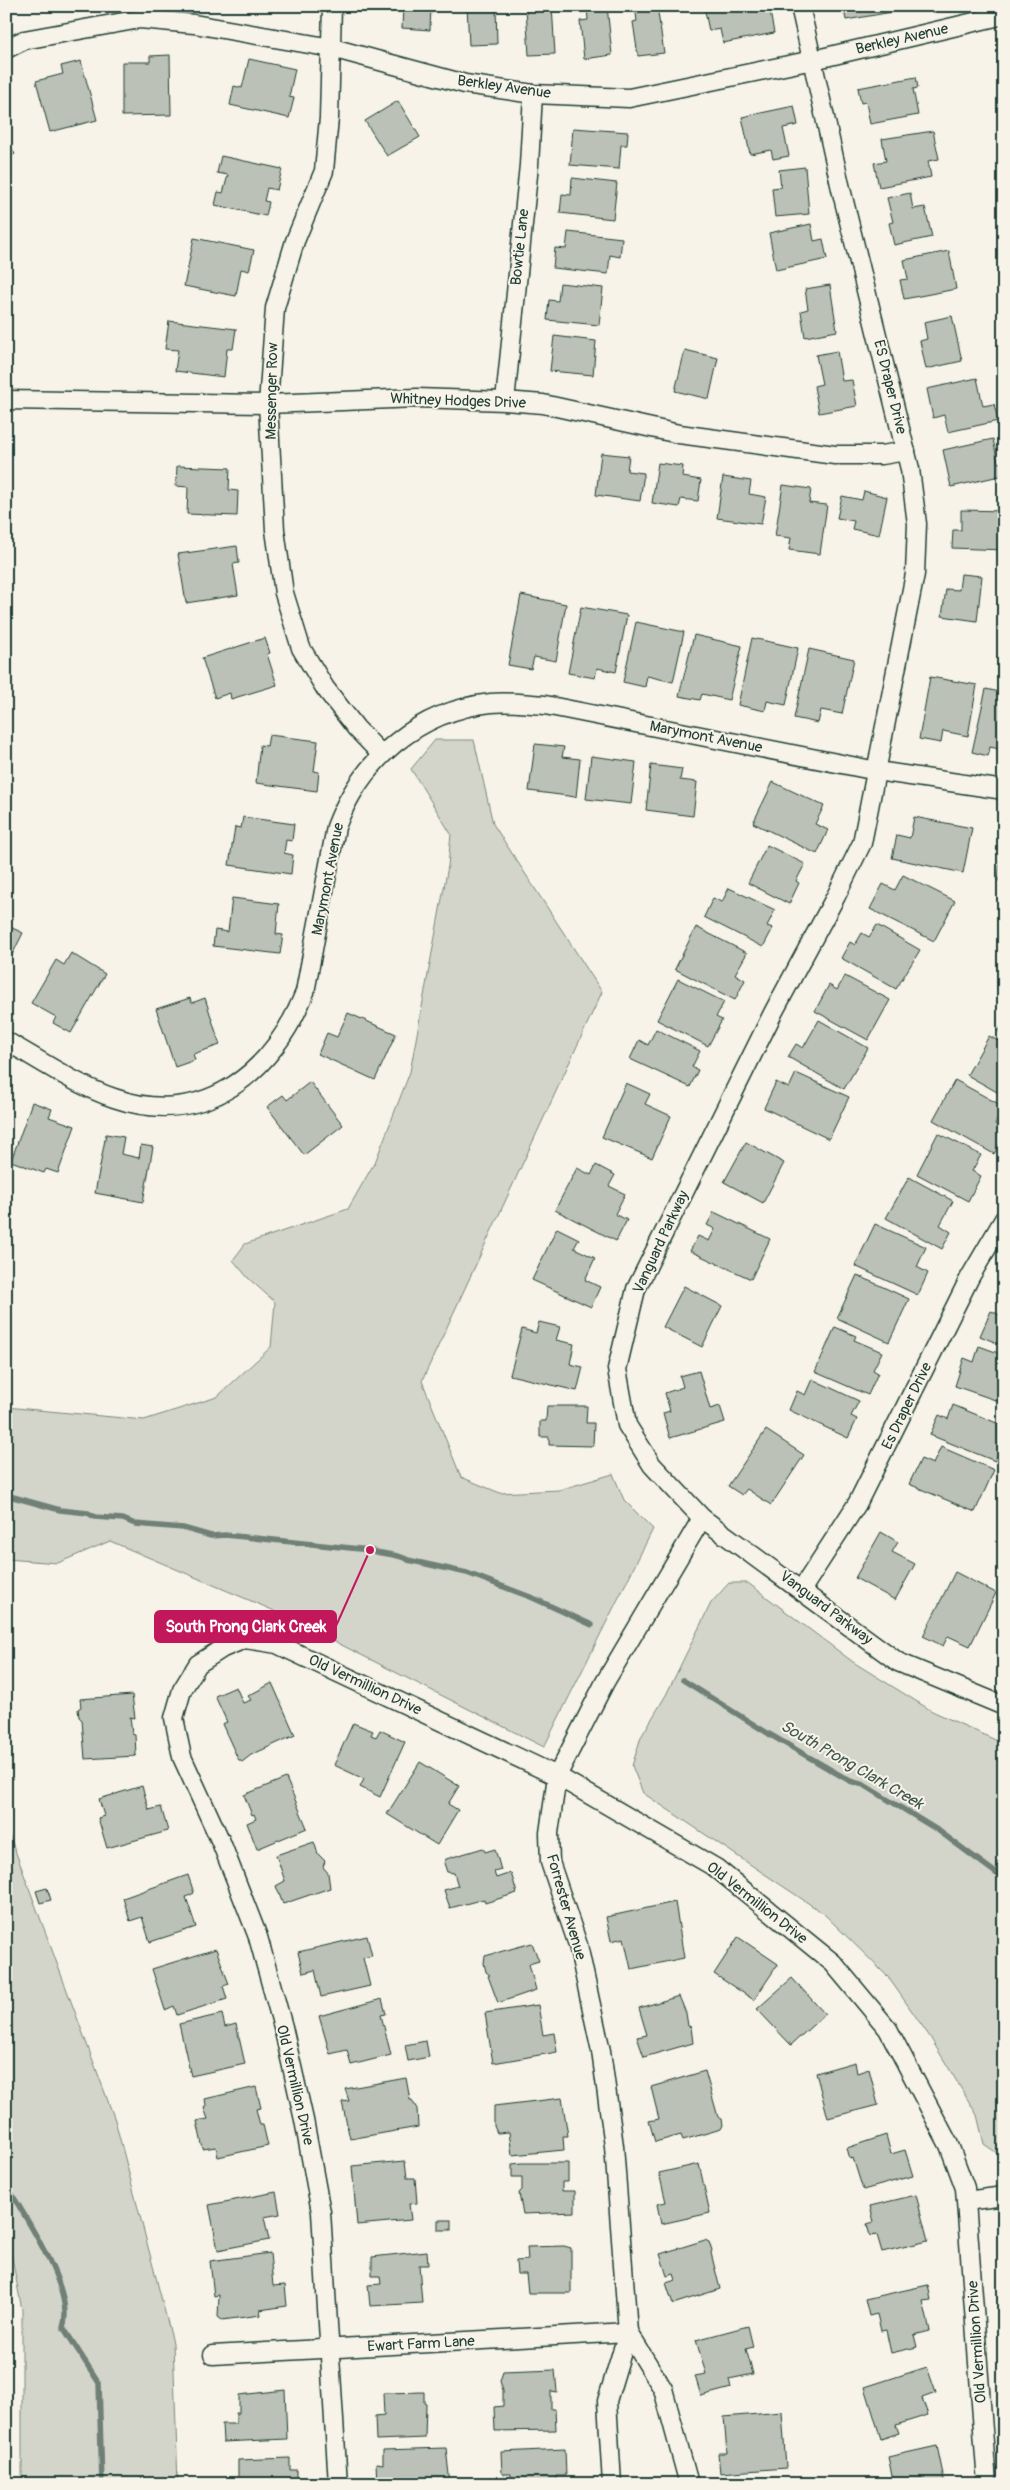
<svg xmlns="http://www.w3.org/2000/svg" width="1010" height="2490" font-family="Pangolin,sans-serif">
<rect width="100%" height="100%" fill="#f7f3e8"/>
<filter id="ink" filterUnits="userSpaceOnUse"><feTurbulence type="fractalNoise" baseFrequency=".02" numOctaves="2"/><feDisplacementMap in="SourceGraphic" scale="10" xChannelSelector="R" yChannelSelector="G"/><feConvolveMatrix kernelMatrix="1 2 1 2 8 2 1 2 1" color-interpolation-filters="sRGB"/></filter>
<g filter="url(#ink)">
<!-- green -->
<g fill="#d3d5ca" stroke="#79897f">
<path d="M435,740H474L493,824L602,992L422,1381L461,1477L500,1493L559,1490L613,1474L624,1500L653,1529L544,1747L270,1609L110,1541L58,1563L6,1559V1407L144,1420L217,1397L271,1347L275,1302L248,1278L233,1260L245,1244L348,1209L376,1160L410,1072L448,866L451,834L411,769Z"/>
<path d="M729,1583H748L853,1662L932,1711L1004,1744V2158L984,2144L977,2115L930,2037L888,1977L823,1913L643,1793L632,1766L641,1737L666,1695L711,1603Z"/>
<path d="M6,1826L115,2120L173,2343L178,2484H22V2310L6,2226Z"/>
</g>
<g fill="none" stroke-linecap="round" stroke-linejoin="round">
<!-- stream -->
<g stroke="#6f8077" stroke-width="5.5">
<path d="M6,1495L60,1510L88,1513L95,1517L123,1519L135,1524L183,1528L211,1536L225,1535L370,1550C382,1555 397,1553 408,1560L467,1573L533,1598L592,1625"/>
<path d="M683,1680L769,1734L850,1781L864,1785L939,1831L1004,1879"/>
<path d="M6,2184C24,2216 76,2292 63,2327L99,2383L102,2484"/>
</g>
</g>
<!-- building -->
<g fill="#bbc1b6" stroke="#1f3d34">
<path d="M403,6H431L430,30L402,28Z"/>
<path d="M467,6H496L497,44L469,45Z"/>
<path d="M531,6H552L555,54L529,55L526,9H531Z"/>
<path d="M587,6H607L612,55L584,59L580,21L588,20Z"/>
<path d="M635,6H657L664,53L638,56L633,22L637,21Z"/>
<path d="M704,6H769L774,33L723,43L720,29L709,31Z"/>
<path d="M843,6H897L898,11L846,20Z"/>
<path d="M170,55L171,115L122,116V62H150V56Z"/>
<path d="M249,59L295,69L289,97L294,98L289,118L230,105L234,86L242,88Z"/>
<path d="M81,61L97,120L50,132L36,81L63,74L61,66Z"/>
<path d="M916,77L918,88L913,89L918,115L870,124L866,102L861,103L858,88Z"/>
<path d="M398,101L420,137L387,156L365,121Z"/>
<path d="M794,106L798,125L783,128L789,156L773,159L771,150L750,154L742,117Z"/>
<path d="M573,128L628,132L627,145H621L619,169L570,165Z"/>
<path d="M933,131L939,159L928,161L931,177L879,187L874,163L886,161L882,139Z"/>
<path d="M6,141L15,154L6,159Z"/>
<path d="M221,156L282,169L277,190L267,188L264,201L269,202L266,216L215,205L218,192L223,193L228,175L217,173Z"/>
<path d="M805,167L809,214L775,217L772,188L781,187L779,170Z"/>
<path d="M572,178L617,183L613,219L560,213L562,194L571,195Z"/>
<path d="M910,193L913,209L925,207L932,237L894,245L889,223L893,222L887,198Z"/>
<path d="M811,224L814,241L823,239L827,259L776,270L769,233Z"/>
<path d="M568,232L622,238L620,257L610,255L608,274L553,268L555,248L566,249Z"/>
<path d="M194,238L254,250L249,271L241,269L236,296L184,286Z"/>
<path d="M949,251L956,289L904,299L900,280L908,279L904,260Z"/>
<path d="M560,283L603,288L599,325L547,320L549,300L558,301Z"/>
<path d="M830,285L837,331L805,337L801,311L808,309L805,289Z"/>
<path d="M952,316L962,361L926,369L920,341L927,339L924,322Z"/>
<path d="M169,321L236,329L233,349H227L224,377L175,371L178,350L165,349Z"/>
<path d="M554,336L596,341L593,375L550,371Z"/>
<path d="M685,350L718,358L709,399L675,391Z"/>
<path d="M837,351L842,381L852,380L857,406L819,413L814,386L822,384L816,355Z"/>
<path d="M977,378L983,406L994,404L998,421L948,432L944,415L933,418L927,389Z"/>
<path d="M993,439L998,463L1003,462L1004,475L951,487L943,450Z"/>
<path d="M601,453L629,456L627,471L644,473L640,501L596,495Z"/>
<path d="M658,463L683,466L682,477L701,480L698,501L681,499L679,507L652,503Z"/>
<path d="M177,466L230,468L229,490L238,491L237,516L187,514L188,487L176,486Z"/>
<path d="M723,477L751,481L749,494L766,497L761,524L717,518Z"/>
<path d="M783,485L811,489L809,503L827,505L820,554L789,550L791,538L775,536Z"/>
<path d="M864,491L887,497L879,535L852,529L854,521L837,518L842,496L862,500Z"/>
<path d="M961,510L1004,511V550L952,548L953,530H961Z"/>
<path d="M237,546L239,563L233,564L238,595L186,603L178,554Z"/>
<path d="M961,574L982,576L977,621L942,616L946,589L959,590Z"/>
<path d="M521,595L566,604L556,661L534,657L531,669L508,665Z"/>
<path d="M581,607L627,615L616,672L597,668L595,678L568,673Z"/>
<path d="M636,622L684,632L673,682L647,676L645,687L623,682Z"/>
<path d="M694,635L742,646L729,700L702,694L700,700L679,696Z"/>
<path d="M265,638L270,653L267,654L277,685L231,699L230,693L215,698L202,658Z"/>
<path d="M752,638L798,648L786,705L767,701L765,711L738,705Z"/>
<path d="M809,649L854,659L842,714L821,710L818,723L794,718Z"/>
<path d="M930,677L977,685L968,736L943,731L941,743L919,739Z"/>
<path d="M986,689L1004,693V750L990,747L988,756L972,752Z"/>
<path d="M269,735L318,741L314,771L319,772L317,791L256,783L260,745L267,746Z"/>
<path d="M535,744L564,747L562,757L580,759L576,797L529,791Z"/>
<path d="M591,756L636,762L631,804L586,799Z"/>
<path d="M651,765L682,769L680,780L697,782L693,816L646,810Z"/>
<path d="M773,782L824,806L815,824L828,830L817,854L753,823Z"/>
<path d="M243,817L294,824L292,841L286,840L284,853L293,855L291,874L229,865L235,827L241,828Z"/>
<path d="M914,817L972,828L963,873L892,858L897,835L910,838Z"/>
<path d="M1002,833H1004V881H998Z"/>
<path d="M767,845L805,864L796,881L799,883L789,904L748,883Z"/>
<path d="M903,875L955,901L934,941L870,909L883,884L895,890Z"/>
<path d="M729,888L775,910L767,926L773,928L763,947L704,917L713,898L722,902Z"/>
<path d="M232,898L279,904L276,934L283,935L280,954L213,946L215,930L228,932Z"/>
<path d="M6,925L23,933L6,967Z"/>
<path d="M877,925L920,950L896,989L841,958L850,942L855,945L862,933L869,937Z"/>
<path d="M696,927L747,953L735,974L745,980L735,1000L675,969Z"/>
<path d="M71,953L105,974L71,1033L53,1023L56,1017L31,1003L56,960L64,965Z"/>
<path d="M845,976L890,1000L868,1040L815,1011L829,985L837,990Z"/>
<path d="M678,979L724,1002L716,1017L722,1020L708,1046L657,1020Z"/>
<path d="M190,998L192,1003L205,998L220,1045L193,1054L195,1060L175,1067L156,1009Z"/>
<path d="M348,1013L396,1034L375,1080L318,1054L327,1033L337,1037Z"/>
<path d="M819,1020L868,1048L844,1089L788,1057L796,1044L803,1048Z"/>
<path d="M1004,1022V1034L998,1031Z"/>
<path d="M656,1029L700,1051L692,1067L698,1070L690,1087L630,1059L639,1040L648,1045Z"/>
<path d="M989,1036L1004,1044V1096L967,1075Z"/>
<path d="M796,1073L849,1097L829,1139L764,1108L776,1082L789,1088Z"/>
<path d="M955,1080L1004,1107L995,1124L1004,1129V1137L994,1154L933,1120Z"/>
<path d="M310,1082L343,1125L304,1155L267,1107L283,1095L287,1100Z"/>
<path d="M626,1083L650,1094L645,1104L671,1116L652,1158L602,1137Z"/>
<path d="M32,1102L52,1109L49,1117L75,1126L58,1173L46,1169L44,1173L11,1161Z"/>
<path d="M938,1133L981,1155L972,1171L981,1176L968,1201L917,1174Z"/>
<path d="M106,1134L124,1137L121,1154L139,1158L141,1145L153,1147L143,1202L95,1193Z"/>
<path d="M746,1142L784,1163L763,1203L724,1182Z"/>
<path d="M596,1165L615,1175L609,1186L625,1194L615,1214L627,1220L616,1241L555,1210L577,1168L591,1175Z"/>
<path d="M909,1177L953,1201L940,1225L951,1232L942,1249L886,1218Z"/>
<path d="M714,1212L770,1239L751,1279L690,1251L698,1236L709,1241L715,1229L707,1225Z"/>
<path d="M875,1224L926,1247L917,1267L928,1273L918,1295L855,1266Z"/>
<path d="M557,1228L579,1239L574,1248L595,1258L585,1280L600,1287L591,1307L532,1280Z"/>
<path d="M857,1275L909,1299L889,1342L837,1318Z"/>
<path d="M684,1286L722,1306L702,1347L663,1327Z"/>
<path d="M991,1311L1002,1316L1004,1313V1346L980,1336Z"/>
<path d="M539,1322L560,1327L556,1340L574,1344L570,1364L583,1367L577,1391L510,1375L522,1329L536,1333Z"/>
<path d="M835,1327L856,1336L854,1340L882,1352L873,1370L878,1373L868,1395L815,1372Z"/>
<path d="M979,1346L1004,1355V1385L998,1401L955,1386L964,1358L974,1362Z"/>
<path d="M699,1371L710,1409L720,1406L725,1422L670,1438L663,1413L670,1411L665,1393L683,1387L680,1376Z"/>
<path d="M812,1379L859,1401L851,1416L857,1419L848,1438L789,1410L797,1391L805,1395Z"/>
<path d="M953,1405L1004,1426V1440L995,1461L930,1435L939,1415L948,1419Z"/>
<path d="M547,1406H587L586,1423H594L593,1446L549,1445V1437H540V1421H546Z"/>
<path d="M766,1430L804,1455L771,1505L747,1489L742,1495L728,1486Z"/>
<path d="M941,1447L994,1470L975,1512L909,1484L921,1459L933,1464Z"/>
<path d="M881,1532L898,1542L892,1552L915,1564L895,1600L855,1578Z"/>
<path d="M955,1572L996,1593L970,1646L948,1636L943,1646L923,1636Z"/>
<path d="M272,1683L295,1735L251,1755L242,1762L238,1759L222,1724L227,1722L215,1696L236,1687L243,1703L251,1700L248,1696Z"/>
<path d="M132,1695L135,1718L130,1717L132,1734L135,1735L136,1756L85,1759L82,1720L79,1717L78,1709L81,1707L80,1699Z"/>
<path d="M353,1723L373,1731L371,1735L376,1737L380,1730L405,1742L380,1797L360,1787L364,1779L334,1765Z"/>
<path d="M420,1762L459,1786L448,1804L458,1810L437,1845L387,1814Z"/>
<path d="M286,1778L307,1828L257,1849L247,1823L256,1819L254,1814L252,1815L244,1795Z"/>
<path d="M142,1786L149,1810L161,1807L168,1831L107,1848L98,1818L104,1816L99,1799Z"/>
<path d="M314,1842L318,1854L325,1861L323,1867L328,1873L330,1888L283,1904L276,1886L285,1881L276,1855Z"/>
<path d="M483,1848L485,1852L495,1849L501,1870L494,1872L496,1878L511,1873L517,1893L485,1903L484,1899L450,1908L444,1890L458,1886L454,1873L447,1872L444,1863L446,1859Z"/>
<path d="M188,1875L194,1893L186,1897L196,1927L150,1942L142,1917L130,1921L123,1898Z"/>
<path d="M47,1888L51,1900L40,1903L36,1891Z"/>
<path d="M675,1902L684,1958L631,1969L624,1938L611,1941L606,1917Z"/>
<path d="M367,1936L372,1956L363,1958L370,1986L321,1997L315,1970L303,1973L298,1952Z"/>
<path d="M738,1937L778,1964L754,2000L714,1974Z"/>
<path d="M532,1943L539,1961L529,1964L536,1990L498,2003L488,1976L490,1975L486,1972L484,1963L485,1956Z"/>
<path d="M216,1949L229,1984L223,1986L227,1999L177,2015L174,2006L165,2010L152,1969Z"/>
<path d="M792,1978L825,2014L791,2045L757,2009Z"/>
<path d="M679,1996L686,2013L688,2026L691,2027L693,2043L644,2057L637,2037L647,2035L639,2008Z"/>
<path d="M382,1999L386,2014L381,2015L391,2055L351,2065L347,2050L330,2054L319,2016Z"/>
<path d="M538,2005L543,2035L554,2033L557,2052L493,2063L485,2013Z"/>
<path d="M222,2014L225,2027L236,2024L245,2064L191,2076L179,2024Z"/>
<path d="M426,2041L429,2057L408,2061L405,2045Z"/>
<path d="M855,2062L857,2073L869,2069L878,2105L828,2118L816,2073Z"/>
<path d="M705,2071L718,2117L722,2119L723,2125L721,2129L683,2140L681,2135L655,2142L649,2121L659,2119L651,2087Z"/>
<path d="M406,2078L410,2100H412L417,2109L418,2127L350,2139L342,2102L349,2101L345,2089Z"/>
<path d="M256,2087L261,2108L256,2109L260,2125H263L268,2146L218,2157L216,2147L203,2149L197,2121L208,2119L204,2108L206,2105L205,2099Z"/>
<path d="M562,2098L568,2136H563L564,2150L512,2155L509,2132L497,2133L494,2126V2106Z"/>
<path d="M886,2135L891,2154L905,2150L913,2176L863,2190L853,2158L850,2159L847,2148Z"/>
<path d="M405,2161L407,2178H415L417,2203L409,2204L411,2220L357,2225L352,2166Z"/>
<path d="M522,2163H568V2182H562V2191H575V2212L523,2214L519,2193L522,2190V2177H512V2164Z"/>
<path d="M699,2164L710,2213L661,2224L657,2204L666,2202L659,2173Z"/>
<path d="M276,2192L280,2214L264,2217L269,2240L218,2250L209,2205Z"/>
<path d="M916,2195L928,2241L882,2252L877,2235L870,2236L867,2224L874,2222L870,2206Z"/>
<rect x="438" y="2220" width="13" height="10"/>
<path d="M705,2240L709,2242L712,2250L711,2253L720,2289L673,2304L666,2283L676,2280L674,2274L667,2276L660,2254Z"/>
<path d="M564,2246L571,2248V2293H528L526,2274H517L516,2261L528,2260L527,2247Z"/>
<path d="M427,2251L428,2265H419L422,2303L370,2306L368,2285L381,2284L380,2276H372V2257Z"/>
<path d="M270,2253L273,2286L285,2285L287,2306L260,2310L261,2315L222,2320L218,2317L219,2295L214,2296L210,2261Z"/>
<path d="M928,2285L931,2300L923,2301L930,2331L914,2335L917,2347L891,2353L886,2330L881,2331L877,2314L869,2316L865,2299Z"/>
<path d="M748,2326L753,2347L746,2349L753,2374L729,2379L731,2388L701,2396L695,2376L706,2374L696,2340Z"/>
<path d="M927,2367L936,2393L922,2398L928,2415L896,2425L899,2433L881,2439L865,2387Z"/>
<path d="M555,2370L557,2392L551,2391V2409H555L556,2430L495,2431L494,2407L503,2406V2391L500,2381L503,2372Z"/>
<path d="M285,2390L287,2439L223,2442L222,2424H236V2413H239V2395Z"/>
<path d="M424,2392V2403L426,2404L425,2438L376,2440L375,2416L384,2415L383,2393Z"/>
<path d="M782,2412L786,2468L720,2473L718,2453H727L724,2417Z"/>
<path d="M937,2446L945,2484H894L888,2457Z"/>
<path d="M446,2448L450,2484H377L376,2463L383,2464V2450Z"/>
<path d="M565,2449L566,2476H556V2483L567,2484H511V2474H502L501,2452Z"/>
<path d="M290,2458V2470H297V2484H238V2460Z"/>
</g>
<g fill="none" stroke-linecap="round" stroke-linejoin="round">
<!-- street casing -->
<g stroke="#1f3d34" stroke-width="21">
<g id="street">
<path d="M332,6L329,118L324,171L295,241L275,308L268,404L275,530L284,593L301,648L325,688L356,728L381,754"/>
<path d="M800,6L841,189L910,469L917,524L915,574L862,843L836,896L774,1011L636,1289L617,1369L627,1425L652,1465L702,1518L898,1662L1004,1706"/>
<path d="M6,49L24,40L140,19L194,24L332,48L465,84L533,94L629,98L813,60L1004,15"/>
<path d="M6,400L268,404L417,398L505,401L543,404L679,434L835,455H882L906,451"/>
<path d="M505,401L529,165L533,94"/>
<path d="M6,1041C41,1061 76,1085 114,1098C204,1129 273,1073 305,992L336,827C361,760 418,711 491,703C509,701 527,704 545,705L877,771L1004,790"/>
<path d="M802,1589L857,1504L970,1277L1004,1219"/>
<path d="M966,2201L1004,2196"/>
<path d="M628,2332L663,2389L689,2484"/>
<path d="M213,2355L628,2332"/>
<path d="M338,2484L321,2212L304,2120L283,2027L258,1937L221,1842L182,1757L174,1718L182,1690L198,1664L223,1648L245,1639L277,1644L557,1776L716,1868L833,1963L888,2029L949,2145L965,2188L987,2484"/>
<path d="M612,2484L607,2401L628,2332L614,2146L601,2051L578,1945L550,1862L549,1833L557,1776L605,1682L702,1518"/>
</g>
</g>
<!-- street -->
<use href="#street" stroke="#f7f3e8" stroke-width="18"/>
</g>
</g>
<g text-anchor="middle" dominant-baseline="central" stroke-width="4" stroke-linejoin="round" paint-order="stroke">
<!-- street labels -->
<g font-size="15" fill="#1f3d34" stroke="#f7f3e8">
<text transform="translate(902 39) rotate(-13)">Berkley Avenue</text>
<text transform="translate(504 87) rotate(8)">Berkley Avenue</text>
<text transform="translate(520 247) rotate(-84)">Bowtie Lane</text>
<text transform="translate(890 387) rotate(76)">ES Draper Drive</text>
<text transform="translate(272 391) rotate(-89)">Messenger Row</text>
<text transform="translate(458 401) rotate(2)">Whitney Hodges Drive</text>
<text transform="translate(706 737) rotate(11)">Marymont Avenue</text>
<text transform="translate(328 879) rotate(-79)">Marymont Avenue</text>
<text transform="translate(661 1242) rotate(-65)">Vanguard Parkway</text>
<text transform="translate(907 1406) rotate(-64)">Es Draper Drive</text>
<text transform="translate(826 1608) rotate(37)">Vanguard Parkway</text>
<text transform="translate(365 1685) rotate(25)">Old Vermillion Drive</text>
<text transform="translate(757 1903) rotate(38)">Old Vermillion Drive</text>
<text transform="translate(566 1907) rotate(74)">Forrester Avenue</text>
<text transform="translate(295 2085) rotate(77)">Old Vermillion Drive</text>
<text transform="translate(977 2342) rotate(-94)">Old Vermillion Drive</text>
<text transform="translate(421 2344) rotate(-3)">Ewart Farm Lane</text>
</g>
<!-- water labels -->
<g font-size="16" font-style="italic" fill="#405950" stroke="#f7f3e8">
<text transform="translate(852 1765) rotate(30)">South Prong Clark Creek</text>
</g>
</g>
<!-- callouts -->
<path fill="none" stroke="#c2185b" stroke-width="2" d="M370 1550L336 1626"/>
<circle fill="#c2185b" stroke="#f7f3e8" stroke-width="2" cx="370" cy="1550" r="5"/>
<rect fill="#c2185b" stroke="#c2185b" stroke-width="2" x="155" y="1611" width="181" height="31" rx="5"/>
<g font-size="16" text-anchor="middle" font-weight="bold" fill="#fff">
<text x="246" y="1632">South Prong Clark Creek</text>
</g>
<!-- margin -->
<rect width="1010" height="2490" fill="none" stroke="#f7f3e8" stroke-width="25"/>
<rect x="12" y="12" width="985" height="2465" fill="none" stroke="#1f3d34" stroke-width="2" filter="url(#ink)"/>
</svg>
